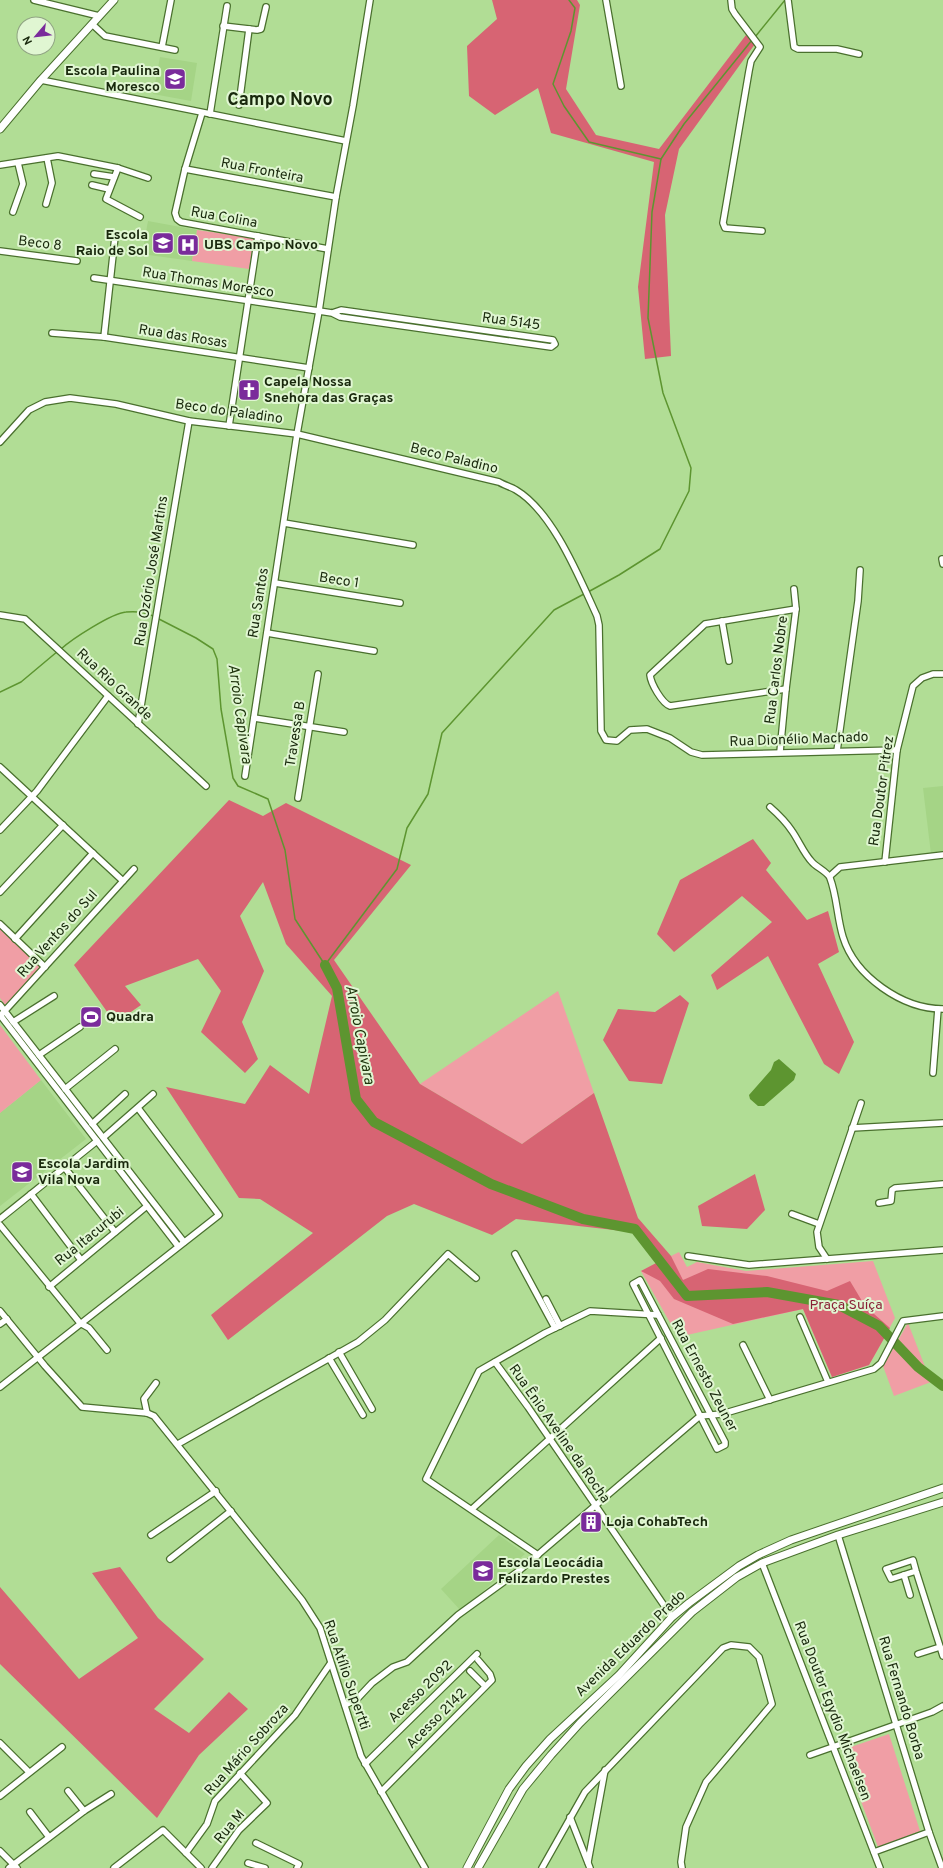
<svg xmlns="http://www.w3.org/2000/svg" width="943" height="1868" font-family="Overpass,sans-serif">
<rect width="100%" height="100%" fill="#b1dd95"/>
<!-- built -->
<g fill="#a5d486">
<path d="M160,57L197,63L191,101L153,94Z"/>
<path d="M148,221L197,230L192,261L142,254Z"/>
<path d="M943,786V853L931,854L923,788Z"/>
<path d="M41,1080L86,1139L0,1206V1113Z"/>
<path d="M499,1535L525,1554L461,1611L441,1589Z"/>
</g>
<!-- green -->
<g fill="#f09ea5">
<path d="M197,230L254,238L249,269L192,261Z"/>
<path d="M0,928L42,967L5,1005L0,998Z"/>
<path d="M558,991L594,1093L522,1144L420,1084Z"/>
<path d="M96,1008L101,1016L86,1026L80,1019Z"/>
<path d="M0,1025L41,1080L0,1113Z"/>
<path d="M679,1252L687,1267L697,1262L746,1271L873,1261L895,1318L869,1365L832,1377L803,1309L678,1337L641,1271Z"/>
<path d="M908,1323L931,1382L894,1396L883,1366Z"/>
<path d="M889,1734L920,1831L878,1847L842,1750Z"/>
</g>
<!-- forest -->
<g fill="#d76473">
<path d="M492,0H577L580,5L566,89L596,135L659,149L746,35L755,44L679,149L665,215L671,356L645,359L638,287L654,162L551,133L538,88L495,115L469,96L467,46L497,19Z"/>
<path d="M229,800L263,816L286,803L411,865L334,960L420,1084L522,1144L594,1093L638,1218L671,1256L683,1280L708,1269L767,1276L827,1291L850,1281L865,1306L890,1328L869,1365L832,1377L803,1309L733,1324L674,1299L660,1281L641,1271L658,1262L632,1232L516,1219L492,1235L414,1204L387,1216L228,1340L211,1315L313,1233L260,1199L239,1198L166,1087L245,1104L270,1065L309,1094L332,996L286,944L263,882L240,916L264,971L242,1022L258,1059L245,1073L201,1032L221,991L198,959L125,986L141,1005L115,1023L74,965Z"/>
<path d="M753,839L771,863L766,870L807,920L828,911L839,952L818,964L854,1042L839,1074L824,1064L768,956L717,990L711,975L772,922L742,896L674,952L657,934L680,880Z"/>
<path d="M680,995L689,1003L662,1084L629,1081L603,1040L618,1009L655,1012Z"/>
<path d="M755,1174L765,1210L747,1229L702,1226L698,1206Z"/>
<path d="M120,1567L158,1618L204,1659L154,1709L189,1733L229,1692L248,1709L199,1755L157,1818L0,1664V1587L79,1679L138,1638L92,1573Z"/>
</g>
<!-- water -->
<path fill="#5d9530" d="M779,1059L796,1074L794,1080L764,1106H758L750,1099L749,1095L771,1070L774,1062Z"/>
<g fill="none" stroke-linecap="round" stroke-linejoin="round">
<!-- stream -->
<g stroke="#5d9530" stroke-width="1.5">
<path d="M569,0L575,8L571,31L553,84L564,106L589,142L661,159"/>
<path d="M755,37L785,0"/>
<path d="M588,592L619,575L660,549L689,491L691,468L663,393L648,318L652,212L661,159L684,124L752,40"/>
<path d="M157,618L196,638L213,649L217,659L221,709L233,778L238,786L268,799L285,850L295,919L325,965L397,869L407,828L428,794L442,733L554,610L584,594"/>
<path d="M61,649C72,639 112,613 126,612C136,611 145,612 153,616"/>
<path d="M0,692L21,682L58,651"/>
</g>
<!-- river -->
<path stroke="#5d9530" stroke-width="10" d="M325,965L337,988L356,1099L374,1122L491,1184L583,1219L635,1229L687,1296L767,1292L839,1305L879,1326L918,1367L943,1386"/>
<!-- minor casing -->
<g stroke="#4a702e" stroke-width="8">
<g id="minor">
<path d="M34,0L99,16"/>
<path d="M606,0L621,86"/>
<path d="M731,0L732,9L735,14L760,47L751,61L749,71L723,223L725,228L762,231"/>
<path d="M788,0L794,47L798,49H837L859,54"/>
<path d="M92,24L105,36L175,50"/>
<path d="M223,26L257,30L261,29L266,7"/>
<path d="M162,47L171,0"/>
<path d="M41,80L346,141"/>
<path d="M239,105L249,29"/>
<path d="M202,113L185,169L175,213L177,219L181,222L328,249"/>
<path d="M210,114L227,6"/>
<path d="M0,165L58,156L118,168L148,178"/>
<path d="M118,168L106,199L140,217"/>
<path d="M185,169L336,197"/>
<path d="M94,174L114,177"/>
<path d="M92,185L109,189"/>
<path d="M46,204L52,183L47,158"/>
<path d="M13,212L23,184L18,163"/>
<path d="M0,251L77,261"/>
<path d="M94,278L319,311L332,313L341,310L553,340L555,344L551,347L340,317L332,313"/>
<path d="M52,333L104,337L309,368"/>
<path d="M104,337L115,237"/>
<path d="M229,426L258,236"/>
<path d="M0,442L29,410L45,402L70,398L116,404L189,421L297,434L499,482C504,485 511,487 516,490C553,512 579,577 597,616L599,625L601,731L606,740L617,741L630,730L647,729L670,738L691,752L702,755L897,750"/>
<path d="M284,523L413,545"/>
<path d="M942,559L943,564"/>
<path d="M275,583L400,603"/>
<path d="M0,615L25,619L206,786"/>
<path d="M722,621L729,661"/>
<path d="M267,633L374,651"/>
<path d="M786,689L670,706C662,703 651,684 650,675L705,624L796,609"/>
<path d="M254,718L344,732"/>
<path d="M138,724L189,421"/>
<path d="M837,751L858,601L860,570"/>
<path d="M780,752L786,689L796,609L794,589"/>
<path d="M0,767L123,881"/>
<path d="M245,776L297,434L319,311L336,197L353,106L370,0"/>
<path d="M298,798L318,674"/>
<path d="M770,807C778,814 786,822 792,831C799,841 804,854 812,862C816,867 828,872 830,878C837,896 837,918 843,937C855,976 902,1009 943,1009"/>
<path d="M0,830L37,791L108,696"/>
<path d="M885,862L897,750L913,686L922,678L933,674H943"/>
<path d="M830,876L840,867L943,855"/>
<path d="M0,892L63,825"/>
<path d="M0,924L45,967"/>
<path d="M15,939L93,853"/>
<path d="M0,1005L184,1242"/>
<path d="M2,1014L134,869"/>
<path d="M0,1015L178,1246"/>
<path d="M13,1022L54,996"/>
<path d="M39,1055L80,1027"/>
<path d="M933,1073L938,1009"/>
<path d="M65,1089L115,1049"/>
<path d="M92,1124L125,1094"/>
<path d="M852,1128L943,1123"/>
<path d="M104,1137L153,1094"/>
<path d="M65,1168L115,1232"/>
<path d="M31,1194L81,1260"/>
<path d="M879,1203L891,1201L892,1190L895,1188L943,1184"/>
<path d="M792,1214L819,1224"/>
<path d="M0,1219L97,1141"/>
<path d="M0,1225L80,1323"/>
<path d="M515,1254L555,1328"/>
<path d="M688,1256L749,1265L943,1250"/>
<path d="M827,1259L819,1247L817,1232L861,1103"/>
<path d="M640,1280L725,1442V1445L717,1449L633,1284Z"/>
<path d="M49,1287L147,1206"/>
<path d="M546,1299L560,1326"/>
<path d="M0,1311L45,1366L82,1407L147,1413L154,1416L302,1600L320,1628L361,1756L425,1868"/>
<path d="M800,1317L828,1382"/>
<path d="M80,1323L89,1328L107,1350"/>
<path d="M0,1324L7,1319"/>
<path d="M743,1345L770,1400"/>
<path d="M339,1352L372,1409"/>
<path d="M329,1358L363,1415"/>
<path d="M495,1362L528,1407L672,1617"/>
<path d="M0,1387L219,1215L138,1108"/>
<path d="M147,1413L144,1399L156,1383"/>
<path d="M178,1444L358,1342L385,1320L448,1254L476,1278"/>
<path d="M472,1509L661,1338"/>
<path d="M151,1535L216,1491"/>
<path d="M838,1535L929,1832L942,1868"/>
<path d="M538,1555L426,1479L479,1371L545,1333L590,1311L658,1315"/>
<path d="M170,1559L231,1511"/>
<path d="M762,1563L880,1868"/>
<path d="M916,1571L891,1579L886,1569L913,1560L916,1571L943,1656"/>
<path d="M904,1575L910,1595"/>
<path d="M918,1654L940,1647"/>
<path d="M470,1671L485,1686"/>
<path d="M345,1705L357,1699L372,1683L393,1667L407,1662L458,1615L520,1570L700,1416L722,1414L874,1369L881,1363L903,1321L943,1316"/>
<path d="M0,1743L29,1772"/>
<path d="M810,1755L932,1712L943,1706"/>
<path d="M365,1764L477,1654"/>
<path d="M68,1791L84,1811"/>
<path d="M381,1792L492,1680L490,1674L478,1660"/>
<path d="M0,1796L62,1747"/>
<path d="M30,1812L49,1837"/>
<path d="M570,1817L590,1868"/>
<path d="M256,1843L299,1864L297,1868"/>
<path d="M0,1851L17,1868"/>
<path d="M874,1852L929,1832"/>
<path d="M186,1853L207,1824L215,1801L295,1715L330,1664"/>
<path d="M588,1862L605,1770"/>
<path d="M248,1863L265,1868"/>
<path d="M9,1868L84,1811L111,1794"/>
<path d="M114,1868L163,1830L201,1868"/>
<path d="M212,1868L239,1830L267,1803L240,1773"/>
<path d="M542,1868L585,1792L723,1648L731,1645L749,1647L759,1657L772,1704L706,1782L686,1827L681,1862L682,1868"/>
</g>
</g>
<!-- major casing -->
<g stroke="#4a702e" stroke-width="9">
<g id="major">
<path d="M0,129L41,80L114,0"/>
<path d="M467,1868L509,1789L526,1766L550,1739L619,1675L672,1617L689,1603L739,1566L758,1555L791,1540L943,1488"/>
<path d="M478,1868L523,1789L551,1755L580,1723L692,1612L737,1577L762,1563L838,1535L943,1502"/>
</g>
</g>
<!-- minor -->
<use href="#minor" stroke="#fff" stroke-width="5.5"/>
<!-- major -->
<use href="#major" stroke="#fff" stroke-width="7"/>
</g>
<!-- icons -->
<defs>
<g id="school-square" transform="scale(1.15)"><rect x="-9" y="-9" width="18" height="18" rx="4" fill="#7a2b9b" stroke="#e0f6d2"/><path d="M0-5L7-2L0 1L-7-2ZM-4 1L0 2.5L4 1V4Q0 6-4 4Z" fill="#fff"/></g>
<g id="hospital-square" transform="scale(1.15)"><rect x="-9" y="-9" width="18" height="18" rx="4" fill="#7a2b9b" stroke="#e0f6d2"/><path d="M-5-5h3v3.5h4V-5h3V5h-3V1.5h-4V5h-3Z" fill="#fff"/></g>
<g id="church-square" transform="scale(1.15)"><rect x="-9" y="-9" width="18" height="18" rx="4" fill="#7a2b9b" stroke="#e0f6d2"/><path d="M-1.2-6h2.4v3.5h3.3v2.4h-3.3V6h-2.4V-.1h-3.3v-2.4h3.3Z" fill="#fff"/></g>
<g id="stadium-square" transform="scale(1.15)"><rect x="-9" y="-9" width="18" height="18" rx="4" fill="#7a2b9b" stroke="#e0f6d2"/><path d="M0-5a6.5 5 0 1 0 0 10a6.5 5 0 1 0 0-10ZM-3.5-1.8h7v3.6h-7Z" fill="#fff"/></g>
<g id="building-square" transform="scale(1.15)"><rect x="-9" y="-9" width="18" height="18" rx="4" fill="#7a2b9b" stroke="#e0f6d2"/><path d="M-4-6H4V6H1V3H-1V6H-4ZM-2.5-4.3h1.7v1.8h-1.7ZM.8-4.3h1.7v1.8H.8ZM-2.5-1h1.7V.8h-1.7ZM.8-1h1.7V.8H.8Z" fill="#fff"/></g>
</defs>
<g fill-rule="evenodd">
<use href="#school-square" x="175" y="79"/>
<use href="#school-square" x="163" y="243"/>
<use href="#hospital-square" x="188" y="245"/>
<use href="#church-square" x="249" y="390"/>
<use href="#stadium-square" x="91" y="1017"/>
<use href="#school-square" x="22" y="1172"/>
<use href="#building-square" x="591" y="1522"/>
<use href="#school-square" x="483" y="1571"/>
</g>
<g text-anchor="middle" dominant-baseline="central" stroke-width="4" stroke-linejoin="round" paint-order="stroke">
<!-- poi labels -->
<g font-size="14" font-weight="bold" fill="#18280c" stroke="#e0f6d2" text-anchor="start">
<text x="160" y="71" text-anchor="end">Escola Paulina<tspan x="160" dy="16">Moresco</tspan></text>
<text x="148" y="235" text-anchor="end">Escola<tspan x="148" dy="16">Raio de Sol</tspan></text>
<text x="204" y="245">UBS Campo Novo</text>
<text x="264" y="382">Capela Nossa<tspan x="264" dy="16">Snehora das Graças</tspan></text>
<text x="106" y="1017">Quadra</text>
<text x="38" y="1164">Escola Jardim<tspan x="38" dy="16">Vila Nova</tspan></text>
<text x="606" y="1522">Loja CohabTech</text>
<text x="498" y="1563">Escola Leocádia<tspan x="498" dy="16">Felizardo Prestes</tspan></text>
</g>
<!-- street labels -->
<g font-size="14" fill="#18280c" stroke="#e0f6d2">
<text transform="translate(262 171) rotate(11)">Rua Fronteira</text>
<text transform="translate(224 218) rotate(10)">Rua Colina</text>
<text transform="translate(40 244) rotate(7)">Beco 8</text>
<text transform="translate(208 283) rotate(9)">Rua Thomas Moresco</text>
<text transform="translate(511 322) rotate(8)">Rua 5145</text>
<text transform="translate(183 337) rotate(9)">Rua das Rosas</text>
<text transform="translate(229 412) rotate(8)">Beco do Paladino</text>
<text transform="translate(454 459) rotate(14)">Beco Paladino</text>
<text transform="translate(152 571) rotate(-81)">Rua Ozório José Martins</text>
<text transform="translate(339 581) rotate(9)">Beco 1</text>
<text transform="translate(259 603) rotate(-81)">Rua Santos</text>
<text transform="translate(777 670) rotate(-83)">Rua Carlos Nobre</text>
<text transform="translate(114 685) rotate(43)">Rua Rio Grande</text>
<text transform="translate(296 734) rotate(-81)">Travessa B</text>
<text transform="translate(799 740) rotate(-2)">Rua Dionélio Machado</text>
<text transform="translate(882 791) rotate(-82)">Rua Doutor Pitrez</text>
<text transform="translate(58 934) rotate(-48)">Rua Ventos do Sul</text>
<text transform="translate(90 1237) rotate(-39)">Rua Itacurubi</text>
<text transform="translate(704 1376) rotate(62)">Rua Ernesto Zeuner</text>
<text transform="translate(559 1434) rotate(55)">Rua Ênio Aveline da Rocha</text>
<text transform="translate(631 1644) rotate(-44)">Avenida Eduardo Prado</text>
<text transform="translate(346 1675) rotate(71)">Rua Atílio Supertti</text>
<text transform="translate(421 1692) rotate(-44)">Acesso 2092</text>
<text transform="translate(901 1698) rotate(73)">Rua Fernando Borba</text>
<text transform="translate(832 1711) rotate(69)">Rua Doutor Egydio Michaelsen</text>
<text transform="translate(437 1719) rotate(-45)">Acesso 2142</text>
<text transform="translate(247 1750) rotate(-48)">Rua Mário Sobroza</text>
<text transform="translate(230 1827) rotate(-50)">Rua M</text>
</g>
<!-- park labels -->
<g font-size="14" fill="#892036" stroke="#e0f6d2">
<text x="846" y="1305">Praça Suíça</text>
</g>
<!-- water labels -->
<g font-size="15" font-style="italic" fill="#1d330b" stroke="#e0f6d2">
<text transform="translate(239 714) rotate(82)">Arroio Capivara</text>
<text transform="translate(359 1035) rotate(79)">Arroio Capivara</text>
</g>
<!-- district labels -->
<g font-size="18" font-weight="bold" fill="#18280c" stroke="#e0f6d2">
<text x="280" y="100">Campo Novo</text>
</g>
</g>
<!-- north arrow -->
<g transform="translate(36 36) rotate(242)"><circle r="19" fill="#e0f6d2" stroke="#90a483"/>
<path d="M0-3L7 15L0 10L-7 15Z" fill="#7a2b9b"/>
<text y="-6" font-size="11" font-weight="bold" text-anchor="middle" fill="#18280c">N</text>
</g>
</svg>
